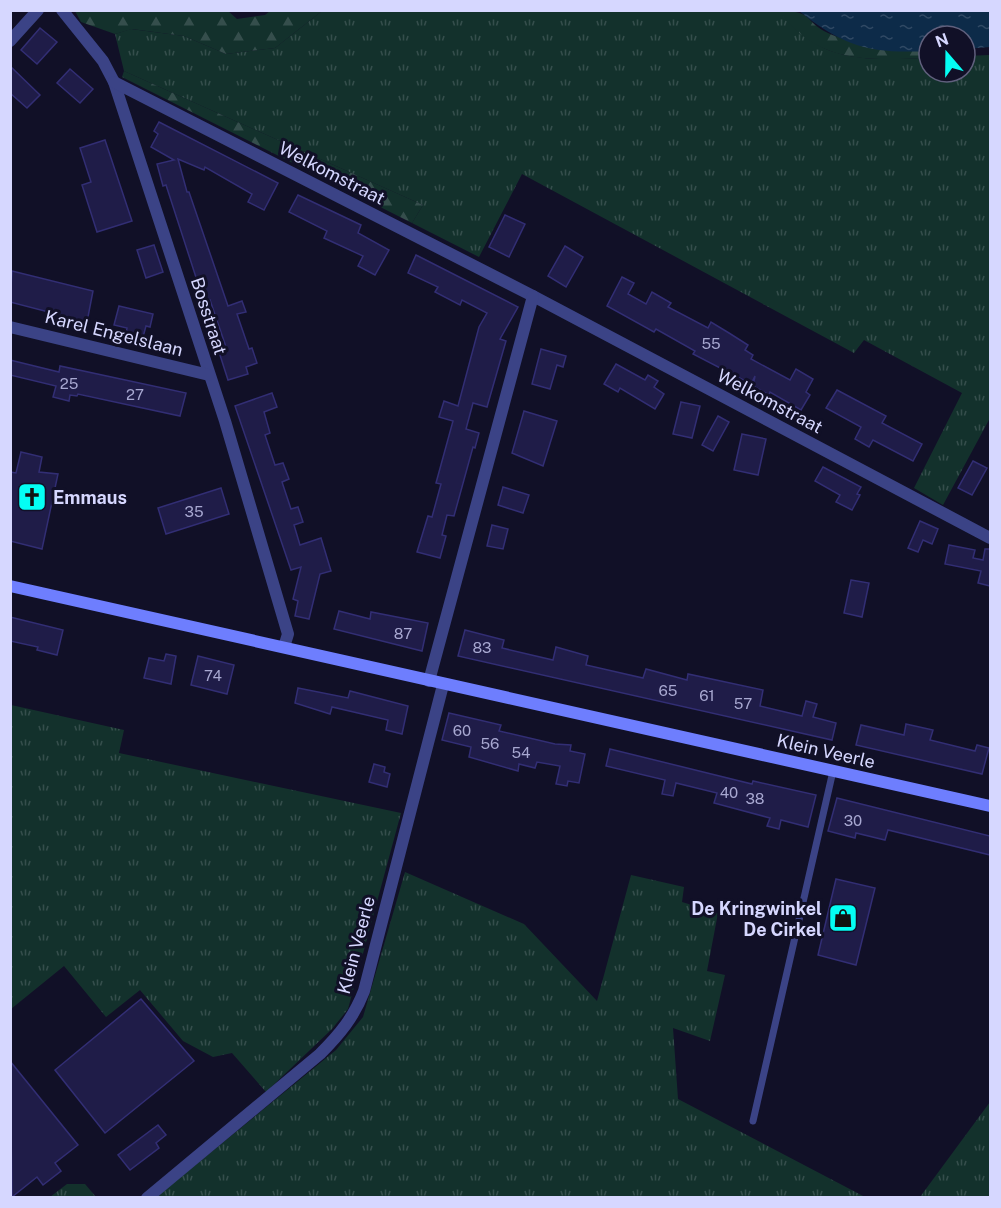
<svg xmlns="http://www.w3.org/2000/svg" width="1001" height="1208" font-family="'Public Sans',sans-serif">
<defs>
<pattern id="grass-tufts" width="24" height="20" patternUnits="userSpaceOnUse" patternTransform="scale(1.5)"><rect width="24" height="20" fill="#13312c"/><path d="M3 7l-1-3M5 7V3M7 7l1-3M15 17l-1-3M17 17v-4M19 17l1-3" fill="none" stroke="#354e4c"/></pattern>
<pattern id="forest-firs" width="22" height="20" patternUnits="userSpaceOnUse" patternTransform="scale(1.5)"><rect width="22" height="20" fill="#13312c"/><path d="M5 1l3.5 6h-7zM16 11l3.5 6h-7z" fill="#354e4c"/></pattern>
<pattern id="water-ripples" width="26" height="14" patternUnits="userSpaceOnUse" patternTransform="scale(1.5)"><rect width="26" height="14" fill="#0d2b49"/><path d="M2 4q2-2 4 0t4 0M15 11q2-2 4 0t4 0" fill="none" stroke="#304964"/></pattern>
</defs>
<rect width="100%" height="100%" fill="#111027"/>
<!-- grass -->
<g fill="url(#grass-tufts)">
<path d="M779,10C818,65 870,60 929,58V72H965V56L990,55V418L943,505L914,488L962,393L864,340L854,353L522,174L479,257L412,223L423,205L124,71L115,34L131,29L184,36L226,54L275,48L322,11Z"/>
<path d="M11,705L124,730L119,753L401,813L348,1009L332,1029L266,1092L232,1053L213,1057L183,1041L140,990L106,1017L64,966L11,1009Z"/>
<path d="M405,872L524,924L597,1001L631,875L684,887L682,902L718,913L707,971L725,975L710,1041L673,1028L678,1099L865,1197L155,1198L336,1050L363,1017Z"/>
<path d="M990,1102V1197H920Z"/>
<path d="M67,1184H85L96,1197H50Z"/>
</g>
<!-- forest -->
<g fill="url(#forest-firs)">
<path d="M75,11H228L237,19L265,15L270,11H322L275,48L226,54L184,36L132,29L115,34L81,22Z"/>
<path d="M779,11C814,10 804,22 828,33C851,44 904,52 929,51V58C870,60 818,65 779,11Z"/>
<path d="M124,71L423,205L412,223L122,77Z"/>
</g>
<!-- water -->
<path fill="url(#water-ripples)" d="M799,11H990V47L965,49V36H929V51C871,54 844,47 799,11Z"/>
<!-- building -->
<g fill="#1f1c48" stroke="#322e74" stroke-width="1.5">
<path d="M40,28L57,42L37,64L21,50Z"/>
<path d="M10,66L40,95L27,108L10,93Z"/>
<path d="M70,69L93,89L80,103L57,83Z"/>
<path d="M159,122L278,183L264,210L248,202L252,194L205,167L204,170L178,159L187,192H189L228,306L242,301L246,312L237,314L249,349L252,348L257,363L246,367L248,374L228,380L219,352L227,350L210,300L204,302L166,185L163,186L157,164L174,160L151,147L158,134L154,131Z"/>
<path d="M105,140L132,221L97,232L82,185L91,182L80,148Z"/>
<path d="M298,195L361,225L358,233L389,250L375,275L358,266L363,256L324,238L327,231L289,212Z"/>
<path d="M505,215L525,224L509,257L489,247Z"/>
<path d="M154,245L163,272L146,278L137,250Z"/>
<path d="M565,246L583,257L566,287L548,276Z"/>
<path d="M416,255L518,307L500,339L506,341L487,407L473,403L466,429L479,433L475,448L473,447L454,516L447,515L442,535L446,536L440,558L417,552L428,516L432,517L441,484L436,483L453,421L439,417L444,401L458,406L479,327L487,313L462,300L460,305L435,292L438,287L408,273Z"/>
<path d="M12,271L93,291L87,322L10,302Z"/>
<path d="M622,277L634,283L628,294L646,304L652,292L671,303L668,307L708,328L711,322L729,333L748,345L745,350L753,355L751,359L790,380L796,369L813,379L806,392L810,395L801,410L770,392L769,395L753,386L755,376L751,384L693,354L695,351L656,329L654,332L607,306Z"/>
<path d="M119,306L153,314L150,327L146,326L143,337L126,333L127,328L114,325Z"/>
<path d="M541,349L566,356L563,367L557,365L550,389L532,384Z"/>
<path d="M10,360L59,372L60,366L186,393L180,416L78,394L77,396L70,395L69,401L53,397L56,386L10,375Z"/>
<path d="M616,364L645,380L648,375L658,381L654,387L664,394L655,409L620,388L618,392L604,384Z"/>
<path d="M837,390L886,416L882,423L922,444L913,461L873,440L869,447L855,439L861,427L826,408Z"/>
<path d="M272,393L277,407L264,412L270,433L265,435L275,465L283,463L289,479L282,482L291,509L298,507L303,522L294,525L300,545L321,538L331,571L320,574L309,619L295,616L298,601L293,599L301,567L291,570L235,406Z"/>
<path d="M681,402L700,406L692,438L673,434Z"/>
<path d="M524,411L557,421L543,466L512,453Z"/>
<path d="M718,416L729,422L713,451L702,445Z"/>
<path d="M742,434L766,439L758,475L734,470Z"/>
<path d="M21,452L42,457L39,472L58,474L42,549L10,541V472L16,473Z"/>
<path d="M973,461L987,468L972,495L958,488Z"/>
<path d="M823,467L861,487L857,494L860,495L852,510L836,502L840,495L815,481Z"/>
<path d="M503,487L529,495L523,513L498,505Z"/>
<path d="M221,488L229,514L166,534L158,508Z"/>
<path d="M920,521L938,529L932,544L923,540L918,552L908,548Z"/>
<path d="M492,525L508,529L503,549L487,546Z"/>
<path d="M949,545L975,550L973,558L983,560L985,549H990V586L978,583L981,571L945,564Z"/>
<path d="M851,580L869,583L862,617L844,613Z"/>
<path d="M339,611L370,619L371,612L428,623L422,651L334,629Z"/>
<path d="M10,617L63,630L57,655L37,650L38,647L10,641Z"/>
<path d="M465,630L504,640L502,648L553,660L556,647L588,656L586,665L643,678L646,669L687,680L688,674L763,690L760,706L802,716L806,701L817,704L813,717L836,723L832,740L458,656Z"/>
<path d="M166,654L176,656L171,684L144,678L149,658L164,661Z"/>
<path d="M198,656L234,665L227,694L191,685Z"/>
<path d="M298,688L348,698L350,691L408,706L402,734L386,730L388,720L332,707L330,714L295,703Z"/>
<path d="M449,713L501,725L499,731L555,744L571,745L570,751L585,754L579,783L568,781L567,786L556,784L560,766L537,762L535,768L519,764L518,771L469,757L471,747L442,740Z"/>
<path d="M906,724L933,730L930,740L975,751L977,745L989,748L982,774L856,745L861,725L904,735Z"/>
<path d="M610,749L752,784L753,781L816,795L808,827L781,820L779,829L767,826L770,818L714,803L717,793L676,783L673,796L662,794L665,780L606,766Z"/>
<path d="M374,764L385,767L384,772L390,774L387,787L369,782Z"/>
<path d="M837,798L990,836V855L888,830L885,840L856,833L855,838L828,831Z"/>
<path d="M836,879L875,888L856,965L818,955Z"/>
<path d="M141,999L194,1061L105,1133L55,1070Z"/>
<path d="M10,1061L78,1145L55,1163L61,1171L43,1185L37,1177L12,1197Z"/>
<path d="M158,1125L166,1135L156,1143L159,1148L130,1170L118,1155Z"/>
</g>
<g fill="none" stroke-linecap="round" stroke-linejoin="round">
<!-- service -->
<path stroke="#3b4386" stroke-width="7" d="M753,1121L833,771"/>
<!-- minor -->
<g stroke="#3b4386" stroke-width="12">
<path d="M62,10L103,61L114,82L225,421L288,634L284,647"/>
<path d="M10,41L38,10"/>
<path d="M114,82L533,296L990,538"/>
<path d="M10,327L209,375"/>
<path d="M429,681L533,296"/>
<path d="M147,1198L320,1054C340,1034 354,1017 364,991L443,685"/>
</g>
<!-- secondary -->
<path stroke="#6e7efe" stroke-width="12" d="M10,586L990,806"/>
</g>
<!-- icons -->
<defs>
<g id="church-square" transform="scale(1.5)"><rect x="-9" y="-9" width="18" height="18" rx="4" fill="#04fef4" stroke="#111027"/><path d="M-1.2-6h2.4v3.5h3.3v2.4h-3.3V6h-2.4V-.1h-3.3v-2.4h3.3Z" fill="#111"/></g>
<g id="shop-square" transform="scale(1.5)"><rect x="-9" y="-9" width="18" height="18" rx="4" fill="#04fef4" stroke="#111027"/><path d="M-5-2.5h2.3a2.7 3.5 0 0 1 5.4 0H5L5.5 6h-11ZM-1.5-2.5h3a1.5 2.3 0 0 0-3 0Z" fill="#111"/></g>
</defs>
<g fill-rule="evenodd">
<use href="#church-square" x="32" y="497"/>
<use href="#shop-square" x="843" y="918"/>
</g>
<g text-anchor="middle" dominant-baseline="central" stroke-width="6" stroke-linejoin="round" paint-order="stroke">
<!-- number labels -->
<g font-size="15" fill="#a8a8d1">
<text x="711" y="343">55</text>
<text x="69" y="383">25</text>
<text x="135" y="394">27</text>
<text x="194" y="511">35</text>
<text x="403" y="633">87</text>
<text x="482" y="647">83</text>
<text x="213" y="675">74</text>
<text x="668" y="690">65</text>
<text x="707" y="695">61</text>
<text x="743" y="703">57</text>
<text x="462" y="730">60</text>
<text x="490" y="743">56</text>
<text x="521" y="752">54</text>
<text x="729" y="792">40</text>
<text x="755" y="798">38</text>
<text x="853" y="820">30</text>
</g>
<!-- street labels -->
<g font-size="18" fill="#d6d7ff" stroke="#111027">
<text transform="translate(332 173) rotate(27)">Welkomstraat</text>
<text transform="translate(209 316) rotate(72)">Bosstraat</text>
<text transform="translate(114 333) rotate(14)">Karel Engelslaan</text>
<text transform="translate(770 401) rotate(28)">Welkomstraat</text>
<text transform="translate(826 751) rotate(13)">Klein Veerle</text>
<text transform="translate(356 945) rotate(-75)">Klein Veerle</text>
</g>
<!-- poi labels -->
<g font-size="18" font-weight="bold" fill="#d6d7ff" stroke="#111027" text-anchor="start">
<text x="53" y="497">Emmaus</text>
<text x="822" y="908" text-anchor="end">De Kringwinkel<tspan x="822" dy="21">De Cirkel</tspan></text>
</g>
</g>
<!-- border -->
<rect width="1001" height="1208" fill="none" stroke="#d6d7ff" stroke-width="24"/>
<!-- north arrow -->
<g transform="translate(947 54) rotate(340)"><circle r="28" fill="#111027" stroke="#60607d" stroke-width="1.5"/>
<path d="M0-4.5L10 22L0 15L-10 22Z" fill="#04fef4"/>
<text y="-9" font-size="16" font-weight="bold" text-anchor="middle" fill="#d6d7ff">N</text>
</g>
</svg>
